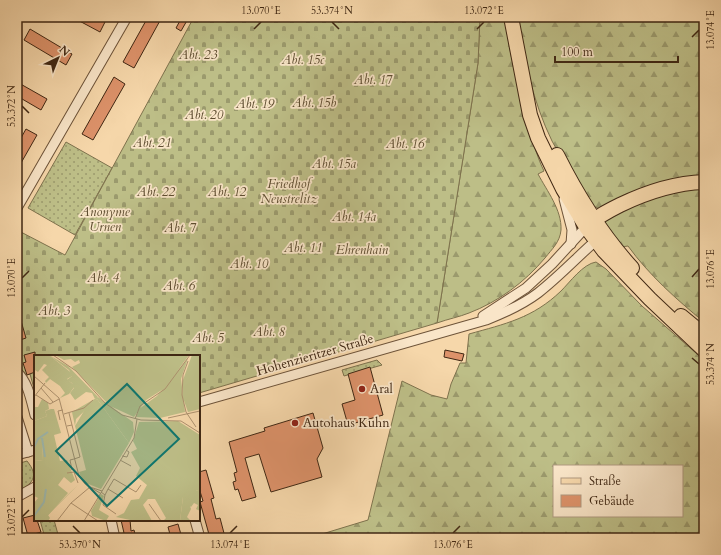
<svg xmlns="http://www.w3.org/2000/svg" width="721" height="555" font-family="Cardo,serif">
<defs>
<pattern id="grass-dots" width="8" height="8" patternUnits="userSpaceOnUse"><rect width="8" height="8" fill="#bdbe87"/><path d="M2 2h.1M6 6h.1" fill="none" stroke="#9b9a6d" stroke-width="1.8" stroke-linecap="round"/></pattern>
<pattern id="forest-firs" width="22" height="20" patternUnits="userSpaceOnUse"><rect width="22" height="20" fill="#bdbe87"/><path d="M5 1l3.5 6h-7zM16 11l3.5 6h-7z" fill="#9b9a6d"/></pattern>
<pattern id="cemetery-stones" width="16" height="16" patternUnits="userSpaceOnUse"><rect width="16" height="16" fill="#bdbe87"/><path d="M2 7V4a2 2 0 0 1 4 0v3zM10 15v-3a2 2 0 0 1 4 0v3z" fill="#9b9a6d"/></pattern>
</defs>
<rect width="100%" height="100%" fill="#f6d7aa"/>
<filter id="stains"><feTurbulence type="fractalNoise" baseFrequency=".005" numOctaves="4"/><feColorMatrix values="0 0 0 0 .2 0 0 0 0 .09 0 0 0 0 .02 0 0 0 .5 -.17"/></filter>
<radialGradient id="worn" r=".72"><stop offset=".6" stop-color="#630" stop-opacity="0"/><stop offset="1" stop-color="#630" stop-opacity=".3"/></radialGradient>
<!-- grass -->
<g fill="url(#grass-dots)" stroke="#7e724d">
<path d="M66,142L112,168L75,235L28,208Z"/>
<path d="M377,360L382,365L344,376L342,370Z"/>
<path d="M27,461C40,477 32,484 17,492V464Z"/>
<path d="M40,520H54L59,538H45Z"/>
</g>
<!-- forest -->
<g fill="url(#forest-firs)" stroke="#7e724d" fill-rule="evenodd">
<path d="M480,17H505C509,53 518,87 528,121C532,138 536,155 544,171L538,174C547,191 562,210 561,230C560,242 552,249 545,258C525,282 498,302 469,313C459,317 448,319 437,323L478,63Z"/>
<path d="M516,17H704V177L604,208H598L593,206C578,185 564,164 552,141C533,102 524,59 516,17Z"/>
<path d="M704,186V322C676,299 649,275 628,246L621,247L603,222L604,219L661,192Z"/>
<path d="M596,262L606,269L642,306L704,360V538H309L368,520L402,381L431,395L447,399L451,384L460,363H466L469,334C505,324 533,318 561,291C570,282 583,264 596,262ZM554,466H682V516H554Z"/>
</g>
<!-- cemetery -->
<path fill="url(#cemetery-stones)" stroke="#7e724d" d="M194,17H480L478,63L437,323L199,393V356H35V392L30,374L26,375L17,365V230L65,255Z"/>
<!-- building -->
<g fill="#dd926a" stroke="#3f2713">
<path d="M72,17H100L106,20L100,32Z"/>
<path d="M148,17H162L134,68L123,62Z"/>
<path d="M182,17H189L181,31L176,28Z"/>
<path d="M30,29L72,54L66,65L24,40Z"/>
<path d="M114,77L125,84L93,140L82,134Z"/>
<path d="M17,82L47,99L41,110L17,96Z"/>
<path d="M26,129L37,135L17,170V145Z"/>
<path d="M17,314H19L26,338L17,341Z"/>
<path d="M445,350L464,354L462,361L444,357Z"/>
<path d="M35,352V372L27,375L23,363L26,362L24,355Z"/>
<path d="M370,367L383,415L348,425L342,404L355,400L348,374Z"/>
<path d="M313,413L323,448L317,459L322,477L271,492L259,454L245,458L256,497L242,501L238,489L235,490L233,482L236,481L234,473L237,472L229,442L265,431L264,428Z"/>
<path d="M206,470L214,498L211,499L216,519L220,518L225,537L220,538H210L200,502L203,501L199,488V472Z"/>
<path d="M35,515V520H37L41,532L28,536L23,518Z"/>
<path d="M121,520H130L131,531L134,530L136,538H121L120,534L124,533Z"/>
<path d="M178,524L182,538H171L168,527Z"/>
</g>
<g fill="none" stroke-linecap="round" stroke-linejoin="round">
<!-- minor casing -->
<g stroke="#6d5339" stroke-width="11">
<g id="minor">
<path d="M564,199L572,230L571,244"/>
<path d="M17,208L127,17"/>
<path d="M483,316L526,288L552,264L586,227"/>
<path d="M17,372C28,382 31,400 35,415"/>
<path d="M199,402L486,320C504,313 522,305 538,293C560,276 579,255 600,237"/>
<path d="M17,417L28,452"/>
<path d="M17,455L35,450"/>
<path d="M17,497L35,487"/>
<path d="M111,520L115,538"/>
<path d="M195,520L200,538"/>
</g>
</g>
<!-- primary casing -->
<g stroke="#3f2713" stroke-width="16">
<g id="primary">
<path d="M511,17L530,115L538,138L563,189L586,227L604,251L650,299L704,350"/>
<path d="M557,155C577,195 602,235 632,268"/>
<path d="M588,225C598,216 608,211 620,205C647,192 674,183 704,182"/>
<path d="M681,316L704,335"/>
</g>
</g>
<!-- minor -->
<use href="#minor" stroke="#f9e5c8" stroke-width="9"/>
<!-- primary -->
<use href="#primary" stroke="#f6d7aa" stroke-width="14"/>
</g>
<!-- ticks -->
<path fill="none" stroke="#3f2713" stroke-width="1.5" d="M332,22L339,29M254,29L261,22M477,29L484,22M692,37L699,30M22,106L29,113M692,277L699,269M22,278L29,271M692,358L699,364M22,517L29,510M73,526L80,533M230,533L237,526M453,533L460,526"/>
<!-- markers -->
<g fill="#8f2418" stroke="#f9e5c8" stroke-width="1.5">
<circle cx="362" cy="389" r="4"/>
<circle cx="295" cy="423" r="4"/>
</g>
<g text-anchor="middle" dominant-baseline="central" stroke-width="3.5" stroke-linejoin="round" paint-order="stroke">
<!-- park labels -->
<g font-size="13" font-style="italic" fill="#5e4d30" stroke="#f9e5c8">
<text x="198" y="55">Abt. 23</text>
<text x="303" y="60">Abt. 15c</text>
<text x="373" y="80">Abt. 17</text>
<text x="314" y="103">Abt. 15b</text>
<text x="255" y="104">Abt. 19</text>
<text x="204" y="115">Abt. 20</text>
<text x="152" y="143">Abt. 21</text>
<text x="405" y="144">Abt. 16</text>
<text x="334" y="164">Abt. 15a</text>
<text x="289" y="184">Friedhof<tspan x="289" dy="15">Neustrelitz</tspan></text>
<text x="156" y="192">Abt. 22</text>
<text x="227" y="192">Abt. 12</text>
<text x="105" y="212">Anonyme<tspan x="105" dy="15">Urnen</tspan></text>
<text x="354" y="217">Abt. 14a</text>
<text x="180" y="228">Abt. 7</text>
<text x="303" y="248">Abt. 11</text>
<text x="362" y="250">Ehrenhain</text>
<text x="249" y="264">Abt. 10</text>
<text x="103" y="278">Abt. 4</text>
<text x="179" y="286">Abt. 6</text>
<text x="54" y="311">Abt. 3</text>
<text x="269" y="332">Abt. 8</text>
<text x="208" y="338">Abt. 5</text>
</g>
<!-- street labels -->
<g font-size="13" fill="#3f2713" stroke="#f9e5c8">
<text transform="translate(315 355) rotate(-16)">Hohenzieritzer Straße</text>
</g>
<!-- poi labels -->
<g font-size="13" fill="#3f2713" stroke="#f9e5c8" text-anchor="start">
<text x="370" y="389">Aral</text>
<text x="303" y="423">Autohaus Kuhn</text>
</g>
</g>
<!-- overview -->
<g transform="translate(34 355)">
<rect width="166" height="166" fill="#f6d7aa"/>
<path d="M15,0L34,11L64,42L61,44L58,38L52,37L41,45L36,38L40,33L38,28L33,25L38,21L35,15ZM5,83H8L9,105L0,106V90ZM44,130L14,160L16,163L14,166L7,165ZM164,135H166V156L162,154L164,150L160,148L157,152L156,151L157,154L153,162L157,166H146L149,142ZM67,139L70,141L65,155L75,161L72,166L58,161L57,156Z" fill="#bdbe87"/>
<path d="M0,0H15L40,20L33,24L41,31L35,39L26,43L31,38L26,31L16,24L12,28L11,26L15,22L8,15L13,10L10,9L4,17L1,15ZM21,0H155L131,33L112,45L100,62L76,51L38,12L46,8L45,5L41,7L37,4L30,5ZM158,0H166V54L154,57L149,43V25ZM154,3L147,24L151,57L126,63L102,62L105,54L123,41ZM64,42L99,67L100,77L95,88L63,44L42,64L41,71L38,57ZM8,44L14,48L15,54L11,56L13,61L0,66V52H4ZM144,66L166,80V136L163,135L158,145L149,142L146,166H129L132,163L121,144H114L109,150L118,166H101L82,162L90,158L97,145L105,144L113,130L102,121L106,113L97,97L103,94L99,86L105,67Z" fill="#bdbe87"/>
<path d="M63,44L95,88L67,134L52,128L46,120L45,117L52,115L41,71L53,51Z" fill="#bdbe87"/>
<path d="M17,54H20L27,78L20,80L26,106L33,105L41,125L37,128L30,122L24,130L34,138L9,166H0V148L4,143L0,141V106L9,105L8,83H5L0,90V66L13,61L11,56Z" fill="#bdbe87"/>
<path fill="none" stroke="#9db8ae" stroke-width="2" d="M8,83L11,102M0,92L4,84L14,77M0,161L10,147L12,134"/>
<path fill="none" stroke="#ad916e" stroke-width="1" d="M19,0L42,16L71,48L88,60L107,65L147,66L166,78M154,6L149,20L148,40L152,57L162,72M0,21L25,43L45,121L51,129L66,138M7,33L19,47M2,40L16,49L25,44M0,42L11,28M30,59L50,53L59,45M134,63L166,56M101,64L106,51L131,34L156,0M26,65L24,56L29,55M38,70L46,102L40,104M33,71L38,70L35,58M88,101L93,102L95,97L92,95M86,105L97,111M38,115L36,105L40,104M33,118L40,117L44,128M56,132L68,136M74,134L80,124L102,137L107,130M67,137L71,140L69,150L82,159M71,140L74,134L89,143M37,148L64,166M115,149L127,166M23,166L37,148L56,132M50,166L100,83L103,64"/>
<path fill="#0f766e" fill-opacity="0.15" stroke="#0f766e" stroke-width="2" d="M93,29L145,84L73,151L22,96Z"/>
<rect width="166" height="166" fill="none" stroke="#3f2713" stroke-width="2"/>
</g>
<!-- margin -->
<rect width="721" height="555" fill="none" stroke="#f6d7aa" stroke-width="44"/>
<!-- legend -->
<rect x="553" y="465" width="130" height="52" fill="#f9e5c8" stroke="#af9980"/>
<rect x="561" y="478" width="20" height="6" fill="#f6d7aa" stroke="#af9980"/>
<text x="589" y="485" font-size="12" fill="#3f2713">Straße</text>
<rect x="561" y="495" width="20" height="12" fill="#dd926a" stroke="#af9980"/>
<text x="589" y="505" font-size="12" fill="#3f2713">Gebäude</text>
<!-- north arrow -->
<g transform="translate(58 58) rotate(43)" stroke="#f9e5c8" stroke-width="3" paint-order="stroke">
<path d="M0-3L7 15L0 10L-7 15Z" fill="#3f2713"/>
<text y="-6" font-size="11" font-weight="bold" text-anchor="middle" fill="#3f2713">N</text>
</g>
<!-- scale -->
<path d="M555 56v6h123v-6" fill="none" stroke="#3f2713" stroke-width="2"/>
<text x="561" y="56" font-size="12" fill="#3f2713" stroke="#f9e5c8" stroke-width="3" paint-order="stroke">100 m</text>
<rect x="22" y="22" width="677" height="511" fill="none" stroke="#3f2713" stroke-width="1.5"/>
<g font-size="10" text-anchor="middle" fill="#3f2713">
<text x="261" y="14">13.070°E</text>
<text x="332" y="14">53.374°N</text>
<text x="484" y="14">13.072°E</text>
<text transform="translate(710 30) rotate(-90)" y="4">13.074°E</text>
<text transform="translate(11 106) rotate(-90)" y="4">53.372°N</text>
<text transform="translate(710 269) rotate(-90)" y="4">13.076°E</text>
<text transform="translate(11 278) rotate(-90)" y="4">13.070°E</text>
<text transform="translate(710 364) rotate(-90)" y="4">53.374°N</text>
<text transform="translate(11 517) rotate(-90)" y="4">13.072°E</text>
<text x="80" y="548">53.370°N</text>
<text x="230" y="548">13.074°E</text>
<text x="453" y="548">13.076°E</text>
</g>
<rect width="100%" height="100%" filter="url(#stains)"/>
<rect width="100%" height="100%" fill="url(#worn)"/>
</svg>
